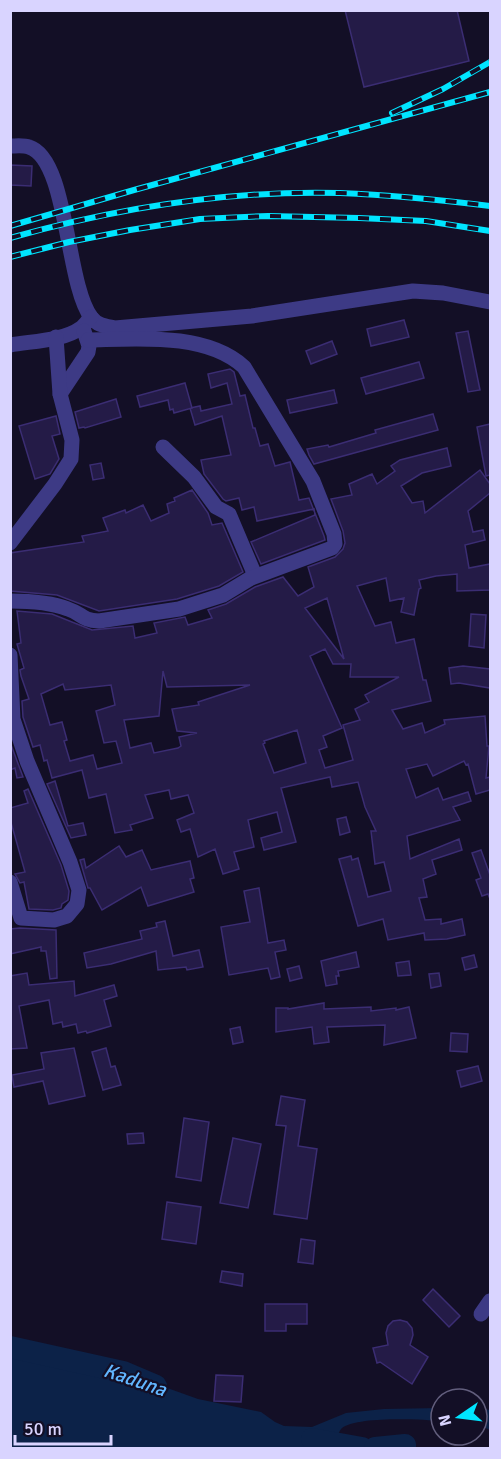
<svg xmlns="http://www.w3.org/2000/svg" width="501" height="1459" font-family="Signika,sans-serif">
<rect width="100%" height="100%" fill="#130f26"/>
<!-- water -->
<g fill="#0c2248">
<path d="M11,1351L131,1375L198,1399L261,1412L275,1422L284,1426L312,1427L346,1413L384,1409L441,1408V1421C421,1419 357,1416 342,1428C340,1430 339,1432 338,1436L342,1444L348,1448H11Z"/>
<path d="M477,1408L490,1410V1430L477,1424Z"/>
</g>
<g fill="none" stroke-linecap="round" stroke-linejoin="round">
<!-- river -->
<g stroke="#0c2248" stroke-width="22">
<path d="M10,1347L123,1372L156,1386"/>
<path d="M312,1439L362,1448"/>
<path d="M375,1448L405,1445V1448"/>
</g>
</g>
<!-- building -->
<g fill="#241b47" stroke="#3b2d73" stroke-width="1.5" fill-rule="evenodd">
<path d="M345,10H457L469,61L364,87Z"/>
<path d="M10,165L32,166L31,186L10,185Z"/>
<path d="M404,320L409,337L371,346L367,329Z"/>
<path d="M468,331L480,390L468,392L456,333Z"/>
<path d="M332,341L337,354L311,364L306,351Z"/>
<path d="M419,362L424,378L366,394L361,378Z"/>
<path d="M230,369L234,372L240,396L245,395L253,428H255L260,446L268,444L275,466L290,462L299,500L309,498L324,536L325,540L261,564L251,542L315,515L314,509L257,521L254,507L242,510L239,498L226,501L223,499L204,474L201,460L231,455L222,416L195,425L190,408L200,406L201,411L232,404L227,383L211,388L208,374Z"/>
<path d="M185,383L192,408L174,413L173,409L170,410L168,400L140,407L137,396Z"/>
<path d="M334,390L337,403L290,413L287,400Z"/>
<path d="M116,399L121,417L85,428L84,427L79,428L75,412Z"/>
<path d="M433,414L438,430L314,464L309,455L307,449L328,445L329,447L376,433L375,430Z"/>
<path d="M56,416L60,434L52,436L59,459L50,474L35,479L19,426Z"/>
<path d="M490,424V475L486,476L477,427Z"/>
<path d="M447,448L451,466L422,473L401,486L412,503L423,501L425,513L480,470L490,484V493L468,511L473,532L483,530L485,540L465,545L469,568L490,564V590L457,591V574L436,576L419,580L421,588L419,589L414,615L401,612L404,598L390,601L386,578L357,586L375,626L391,622L396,643L414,639L423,680H426L431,701L392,710L403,729L422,723L425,733L445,724L444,720L485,716L487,746H489L486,778L490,777V790L476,794L468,764L466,765L464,761L433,776L427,764L406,769L416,798L438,788L443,800L468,792L471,801L453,807L460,820L407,836L410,859L459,839L462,850L432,860L436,874L423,879L427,897L419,898L425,920L441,919V924L462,919L465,935L447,939L425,940L424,933L388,940L383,919L358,926L339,859L351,856L352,860L358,858L368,897L391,891L384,862L375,864L371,831H376L365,807L358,782L332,787L330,777L281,788L296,842L264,850L261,838L282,832L277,812L248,820L254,847L234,852L239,869L223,874L215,849L198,857L190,829L181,832L177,820L194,813L188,795L171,799L169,790L145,795L153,818L130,825L132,830L115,833L106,794L89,798L82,770L52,778L47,760L44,761L40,745L33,747L23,717L22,701L29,699L21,676L20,670L24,668L17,644L21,643L17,611L52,614L92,630L133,626L135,638L157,633L154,623L185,617L188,625L212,618L208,610L226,604L255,587L283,577L298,596L314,587L308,567L335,557L343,549L345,543L343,531L331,499L352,495L349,484L372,474L377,484L395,471L391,466L400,460ZM327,598L344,659L305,608ZM325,649L333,664H351L350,677H399L365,695L369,702L355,709L360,720L343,725L353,760L325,768L319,750L327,747L323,736L342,728L310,656ZM163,671L167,687L250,685L198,702L199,705L172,709L177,731L197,733L179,737L181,746L178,748L154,753L151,743L130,748L124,720L159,716ZM63,684L65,690L111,685L115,705L96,711L104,743L116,741L122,763L97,769L93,755L70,761L64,741L67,740L62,722L50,725L41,694ZM297,730L306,763L274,773L263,744L265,743L264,741Z"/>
<path d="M101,463L104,478L93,480L90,465Z"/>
<path d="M192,490L208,513L212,525L222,523L243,572L219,586L177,599L99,611L57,595L10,591V553L84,542L82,536L108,531L103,518L125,510L126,513L143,505L151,521L169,513L167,504L175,501L174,498Z"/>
<path d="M471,614L486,615L484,648L469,646Z"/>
<path d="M463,666L490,669V688L459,683L451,684L449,668Z"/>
<path d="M10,742L23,777L17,778L15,768L10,770Z"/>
<path d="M55,781L68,826L83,823L86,835L71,838L47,784Z"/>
<path d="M28,789L61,865L69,891L68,900L62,904L61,908L53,910L29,909L24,882L20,883L15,874L25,872L10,819V808L28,803L24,791Z"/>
<path d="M346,817L350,832L340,835L337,819Z"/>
<path d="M119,846L126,857L142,850L151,870L190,861L194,878L190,879L194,892L148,906L141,887L102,910L90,888H88L80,860L84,859L86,868Z"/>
<path d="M481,850L490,875V899L488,894L482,896L476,880L481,878L472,853Z"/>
<path d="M259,888L268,943L284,940L286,950L275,952L280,977L271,979L268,968L229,975L221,927L250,922L244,891Z"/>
<path d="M165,921L173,956L199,950L203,967L187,970L186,967L158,970L156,951L111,964L87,968L84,953L142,939L140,931L157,927L156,923Z"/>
<path d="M20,928L56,930L57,978L50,979L46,951H41V947L10,954V929Z"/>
<path d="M356,952L359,967L338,971L339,976H336L337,984L326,986L321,961Z"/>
<path d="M474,955L477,967L465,970L462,958Z"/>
<path d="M409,961L411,975L398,976L396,963Z"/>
<path d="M299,966L302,978L290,981L287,969Z"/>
<path d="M27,973L29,985L74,981L75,996L114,985L117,996L104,1000L111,1026L87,1033L86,1031L78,1033L76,1024L63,1027L62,1022L53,1024L49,1000L19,1006L27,1048L10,1049V976Z"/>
<path d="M439,973L441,986L431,988L429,974Z"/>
<path d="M324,1003V1009L371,1007V1011L396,1008V1010L409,1007L416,1038L384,1045L385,1025L327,1027L329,1042L314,1044L312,1027L276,1032V1008H288V1009Z"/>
<path d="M240,1027L243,1042L233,1044L230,1029Z"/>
<path d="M451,1033L468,1034L467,1052L450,1051Z"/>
<path d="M74,1048L85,1096L49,1104L43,1081L14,1087L12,1075L44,1069L41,1053Z"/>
<path d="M106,1048L111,1067L115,1066L121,1085L103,1090L92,1052Z"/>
<path d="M478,1066L482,1081L461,1087L457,1071Z"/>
<path d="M281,1096L305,1100L298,1146L317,1149L307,1219L274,1214L286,1126L276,1125Z"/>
<path d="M184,1118L209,1122L201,1181L176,1177Z"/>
<path d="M143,1133L144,1143L128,1144L127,1134Z"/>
<path d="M233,1138L261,1144L248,1208L220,1203Z"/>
<path d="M167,1202L201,1207L196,1244L162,1239Z"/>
<path d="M301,1239L315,1241L313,1264L298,1262Z"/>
<path d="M222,1271L243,1274L242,1286L220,1282Z"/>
<path d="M433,1289L460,1316L449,1327L423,1300Z"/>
<path d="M265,1304H307V1324H286V1331H265Z"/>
<path d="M400,1320L407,1322L412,1328L413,1335L410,1345L428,1357L412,1384L380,1362L377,1363L373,1348L388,1345L386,1333L388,1326L393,1321Z"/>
<path d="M216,1375L243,1376L241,1402L214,1401Z"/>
</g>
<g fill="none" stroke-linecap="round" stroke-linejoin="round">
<!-- minor -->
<g stroke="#3d3a85" stroke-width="15">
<path d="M10,146C16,146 24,145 29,147C68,159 66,284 91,317C98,326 105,326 115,328L252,316L413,291L443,293L490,302"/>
<path d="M10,345C32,341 63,341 81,328C85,325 88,320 91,317"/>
<path d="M60,394L88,352L89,346L84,331"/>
<path d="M163,447L194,477L216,507L229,514L254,573L251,578"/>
<path d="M10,543L55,484L71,459L72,440L60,394L56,337"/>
<path d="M10,601C30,601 50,602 68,609C83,614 81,620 99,621L179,609L223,595L251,578L332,548L335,544L334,534L313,481L244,367C206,332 137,339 88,340"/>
<path d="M10,655L13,719L27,761L70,862L79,890L77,904L67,916L54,920L21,918L10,882"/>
<path d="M481,1314L490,1301"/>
</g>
<!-- rail casing -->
<g stroke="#00e5ff" stroke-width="6">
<g id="rail">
<path d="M392,113L443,89L490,62"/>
<path d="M10,226L134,190L490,92"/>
<path d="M10,238C117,208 229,190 340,193C390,195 441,200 490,206"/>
<path d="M10,257L69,242L130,230L200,219L268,216L359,218L426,221L490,231"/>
</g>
</g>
<!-- rail -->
<use href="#rail" stroke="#130f26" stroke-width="4" stroke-dasharray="11" stroke-linecap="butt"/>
</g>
<g text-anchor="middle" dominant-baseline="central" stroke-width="4.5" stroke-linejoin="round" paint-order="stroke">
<!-- water labels -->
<g font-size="20" font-style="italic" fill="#62b6ff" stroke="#130f26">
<text transform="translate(135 1380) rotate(19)">Kaduna</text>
</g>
</g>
<!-- border -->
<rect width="501" height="1459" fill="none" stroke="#d9d4ff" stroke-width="24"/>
<!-- north arrow -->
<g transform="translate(459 1417) rotate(256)"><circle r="28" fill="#130f26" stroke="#625e7d" stroke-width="1.5"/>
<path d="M0-4.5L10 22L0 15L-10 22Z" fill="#00e5ff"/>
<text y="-9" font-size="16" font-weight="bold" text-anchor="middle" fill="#d9d4ff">N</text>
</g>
<!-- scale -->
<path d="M15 1435v9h96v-9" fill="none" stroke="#d9d4ff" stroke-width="3"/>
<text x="24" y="1435" font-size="18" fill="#d9d4ff" stroke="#130f26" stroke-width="4.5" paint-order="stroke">50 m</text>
</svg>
